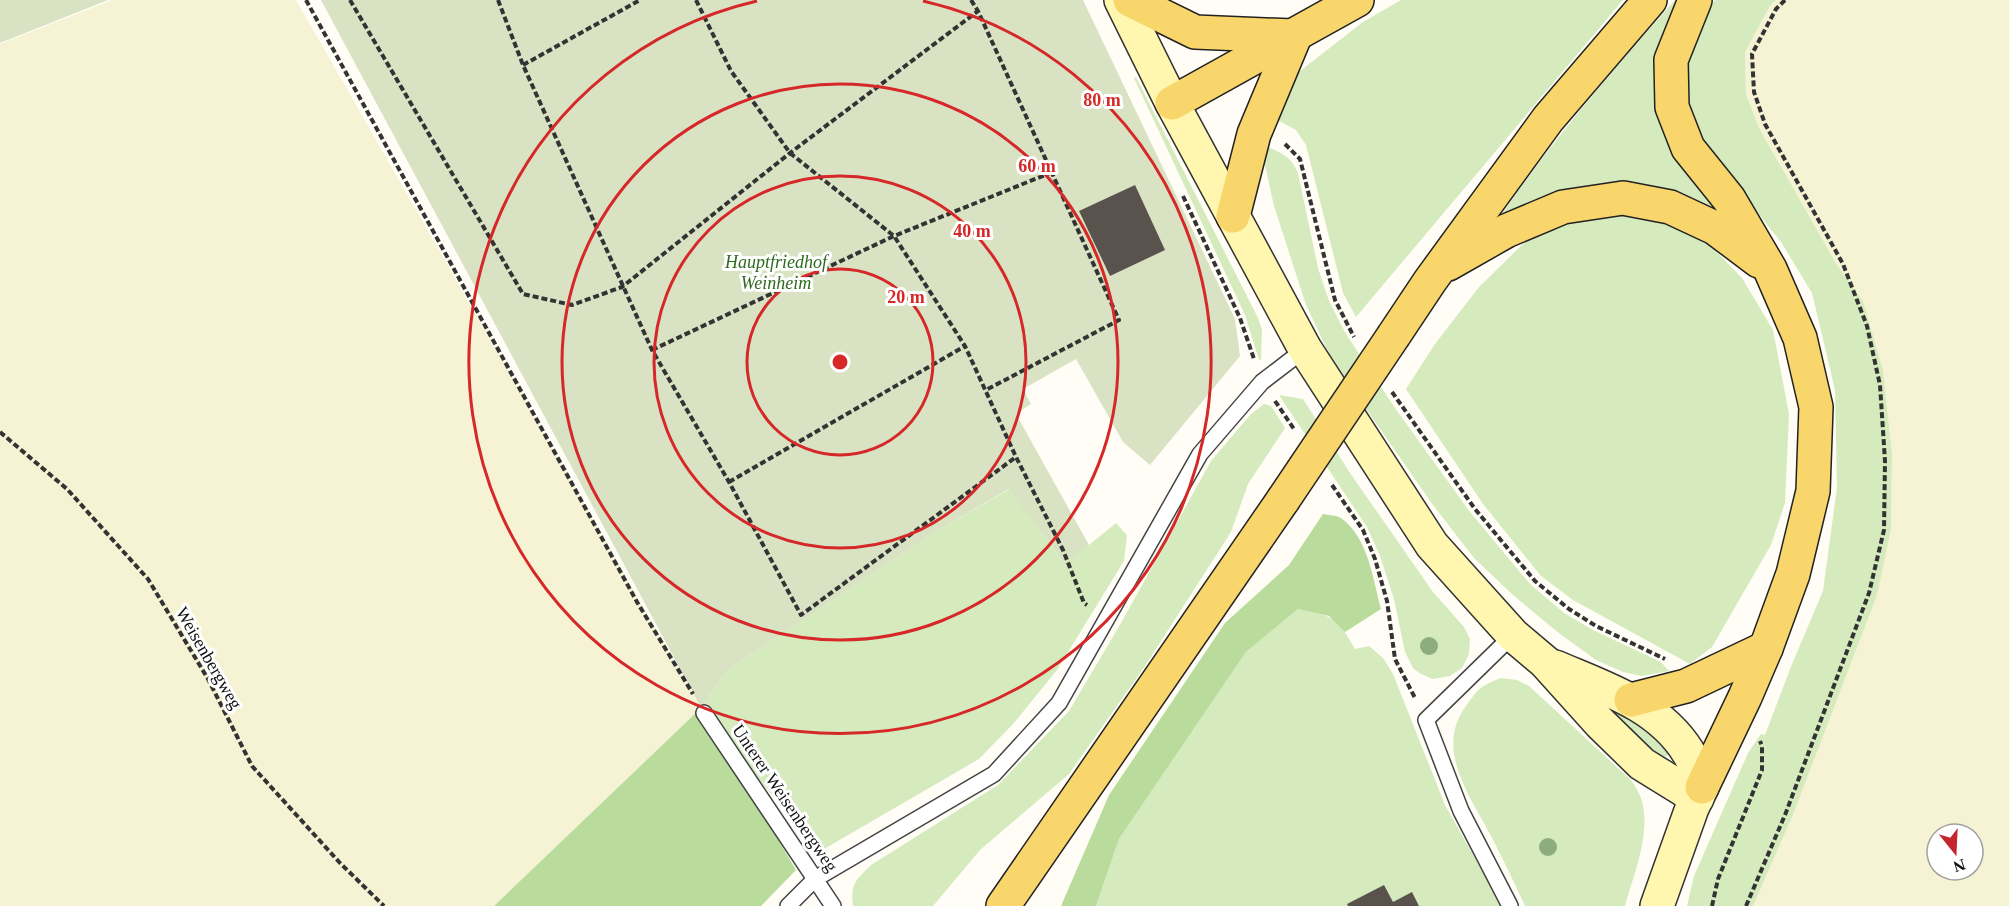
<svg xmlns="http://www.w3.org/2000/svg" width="2009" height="906" font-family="Georgia,serif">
<rect width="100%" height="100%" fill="#fffdf5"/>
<!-- farmland -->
<g fill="#f6f3d4" fill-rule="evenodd">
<path d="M112,0H296L701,708L494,906H0V44Z"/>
<path d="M1776,0H2009V906H1753L1792,817L1891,529L1892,453L1883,370L1863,301L1837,265L1759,128L1746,94L1745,52L1770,6ZM1937,834H1973V870H1937Z"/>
</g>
<!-- green -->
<g fill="#d5ebbd">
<path d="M1401,0H1623L1356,317L1343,293L1306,145L1296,130L1272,117L1300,71L1363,22Z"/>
<path d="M1675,0H1681L1675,154L1689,176L1727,213L1732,224L1691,199L1495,224C1548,145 1612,71 1675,0Z"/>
<path d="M1715,0H1776L1770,6L1745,52L1746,94L1759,128L1837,265L1863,301L1883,370L1892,453L1891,529L1877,595L1792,817L1753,906H1687L1694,876L1748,753L1761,734L1765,735L1792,664L1823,591L1837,487L1835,390L1812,293L1781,242L1720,166L1698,133L1686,94L1689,45L1702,17Z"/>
<path d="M1136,77L1258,318L1262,330L1261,360H1259L1245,315L1134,78Z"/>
<path d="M1266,146C1281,153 1292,157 1298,173L1318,268L1329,301L1346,334L1395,408L1470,512L1530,584L1564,613L1593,630L1661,662L1669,671L1642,676L1623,672L1596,660L1560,634L1513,595L1474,558L1433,505L1332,360L1306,305L1274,206L1265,165Z"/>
<path d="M1622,214L1678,227L1713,248L1742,278L1773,330L1789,414L1785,503L1771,545L1712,647L1690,664L1573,600L1541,576L1483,504L1406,389L1435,344L1479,287L1524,243L1573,221Z"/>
<path d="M1279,395L1303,399L1350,473L1433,592L1464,627L1470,639L1469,654L1462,668L1450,676L1433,679L1421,674L1413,668L1405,652L1394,599L1380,556L1367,527Z"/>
<path d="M1264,404L1271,406L1285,428L1248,484L1231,532L1145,666L1069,774L980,850L933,906H853C850,884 856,880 871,865L998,785L1069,711L1121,623L1211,461L1251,414Z"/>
<path d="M1010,489L1063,562L1089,545L1116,523L1127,535L1124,561L1057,670L1014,723L979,759L819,852L701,708L728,670L942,528Z"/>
<path d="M1298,609C1333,616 1337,617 1355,649L1369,646L1383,658L1393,674L1445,805L1502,906H1096L1119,839L1246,652Z"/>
<path d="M1501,678L1517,680L1529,686L1632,781C1635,787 1639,792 1641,798C1652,832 1634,873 1625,906H1525C1514,882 1503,859 1491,836C1470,796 1434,749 1466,706C1479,688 1480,686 1501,678Z"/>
<path d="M1600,699L1662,741L1668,749L1669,754L1666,757L1648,750L1598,702Z"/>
</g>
<!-- forest -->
<g fill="#b9dc9c">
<path d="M1323,514C1328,515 1336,515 1341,518C1368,537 1373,579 1381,609L1345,632L1329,616L1298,609L1246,652L1119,839L1096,906H1061L1109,795L1225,623L1289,565Z"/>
<path d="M701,708L796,870L761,906H494Z"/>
</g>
<!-- cemetery -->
<g fill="#d9e3c4">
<path d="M0,0H108L0,43Z"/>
<path d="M321,0H1083L1235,319L1240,356L1150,465L1123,442L1076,359L1023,389L1031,404L1016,414L1089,545L1064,563L1009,489L942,528L728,670L701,708Z"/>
</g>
<!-- building -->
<g fill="#5a524d">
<path d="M1135,185L1165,250L1110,276L1079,211Z"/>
<path d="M1384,885L1393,902L1412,892L1419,906H1348L1347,904Z"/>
</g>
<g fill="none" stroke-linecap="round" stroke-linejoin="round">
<!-- service casing -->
<g stroke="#444" stroke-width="18">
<g id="service">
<path d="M704,713L833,906"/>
<path d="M788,906L815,879L994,774L1059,703L1200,454L1262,382L1305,349"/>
<path d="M1510,906L1461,811L1426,720L1513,635"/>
</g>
</g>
<!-- secondary casing -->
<g stroke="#333" stroke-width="36">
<g id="secondary">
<path d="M1121,0L1172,103L1305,349L1432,545L1513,635L1545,662L1600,723L1642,764L1697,798"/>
<path d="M1555,667C1604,688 1659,705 1688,752C1695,762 1698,776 1702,787L1692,808L1657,906"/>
</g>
</g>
<!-- primary casing -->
<g stroke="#222" stroke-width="36">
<g id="primary">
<path d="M1130,0L1195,32L1293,36"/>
<path d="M1695,0L1671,60L1672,107L1688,148L1729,199L1770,269L1800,338L1816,407L1813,491L1793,574L1766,648L1745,697L1702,787"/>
<path d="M1172,103L1357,0"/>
<path d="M1233,216L1254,134L1295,36"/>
<path d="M1448,264L1506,231L1563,207L1623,198L1670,207L1715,228L1759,261"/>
<path d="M1394,335L1430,281L1548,119L1650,0"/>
<path d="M1631,700L1686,686L1766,648"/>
<path d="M1003,906L1283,500"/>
</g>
</g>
<!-- path -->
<g stroke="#333" stroke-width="4" stroke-dasharray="6 3" stroke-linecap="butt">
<path d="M306,0L637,602L693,694"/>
<path d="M350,0L523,294L572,305L622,287L790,153L978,11"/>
<path d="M498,0L523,65L652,350L729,482L801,615L1016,457"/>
<path d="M696,0L731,71L790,153L894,236L965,346L1016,457L1063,550L1084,603L1087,605"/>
<path d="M971,0L978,11L1119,320L986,390"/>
<path d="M523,65L640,0"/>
<path d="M1285,144L1300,159L1335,300L1354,337"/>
<path d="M1183,196L1240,318L1254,359"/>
<path d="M652,350L894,236L1050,173"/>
<path d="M1392,392L1475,509L1535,581L1569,609L1596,626L1665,659"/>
<path d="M1275,401L1294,429"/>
<path d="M0,432L67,489L148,579L208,679L252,766L340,863L384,906"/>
<path d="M729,482L965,346"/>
<path d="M1332,485L1363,530L1375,559L1387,601L1395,659L1415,698"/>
<path d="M1712,906L1718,879L1762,770V746L1760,741"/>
<path d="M1746,906L1785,815L1869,593L1884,530L1885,461L1880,385L1867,326L1843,264L1765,124L1754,92L1752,54L1776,9L1785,0"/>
</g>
<!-- service -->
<use href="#service" stroke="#fff" stroke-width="15"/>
<!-- secondary -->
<use href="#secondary" stroke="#fff6b0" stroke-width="33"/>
<!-- primary -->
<use href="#primary" stroke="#f9d66b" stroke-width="33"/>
<!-- primary-bridge casing -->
<g stroke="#222" stroke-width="36" stroke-linecap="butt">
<path id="primary-bridge" d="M1283,500L1394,335"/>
</g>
<!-- primary-bridge -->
<use href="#primary-bridge" stroke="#f9d66b" stroke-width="33"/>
</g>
<!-- trees -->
<g fill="#8dad7f">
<circle cx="1429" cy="646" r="9"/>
<circle cx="1548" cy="847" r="9"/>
</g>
<!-- distance rings -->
<g fill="none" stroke="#d62828" stroke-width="3">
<circle cx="840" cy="362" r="93"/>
<circle cx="840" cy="362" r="186"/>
<circle cx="840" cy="362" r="278"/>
<path d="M923 1A371 371 0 1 1 757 1"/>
</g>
<g text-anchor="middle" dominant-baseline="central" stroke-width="6" stroke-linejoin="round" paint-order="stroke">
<!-- park labels -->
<g font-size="18" font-style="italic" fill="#2f6b1f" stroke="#fff">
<text x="776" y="262">Hauptfriedhof<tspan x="776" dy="21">Weinheim</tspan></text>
</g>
<!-- street labels -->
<g font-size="18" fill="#111" stroke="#fff">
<text transform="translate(209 658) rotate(60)">Weisenbergweg</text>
<text transform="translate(785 798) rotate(56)">Unterer Weisenbergweg</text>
</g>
</g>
<circle cx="840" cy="362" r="9" fill="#d62828" stroke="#fff" stroke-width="3"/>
<g font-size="18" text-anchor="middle" font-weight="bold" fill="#d62828" stroke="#fff" stroke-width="6" stroke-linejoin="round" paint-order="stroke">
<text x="1102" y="106">80 m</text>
<text x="1037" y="172">60 m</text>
<text x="972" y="237">40 m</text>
<text x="906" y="303">20 m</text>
</g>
<!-- north arrow -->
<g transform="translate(1955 852) rotate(162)"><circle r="28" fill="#ffffff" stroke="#a0a0a0" stroke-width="1.5"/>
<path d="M0-4.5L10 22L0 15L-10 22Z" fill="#c4262e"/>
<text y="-9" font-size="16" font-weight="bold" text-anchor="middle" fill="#111111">N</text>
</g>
</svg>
